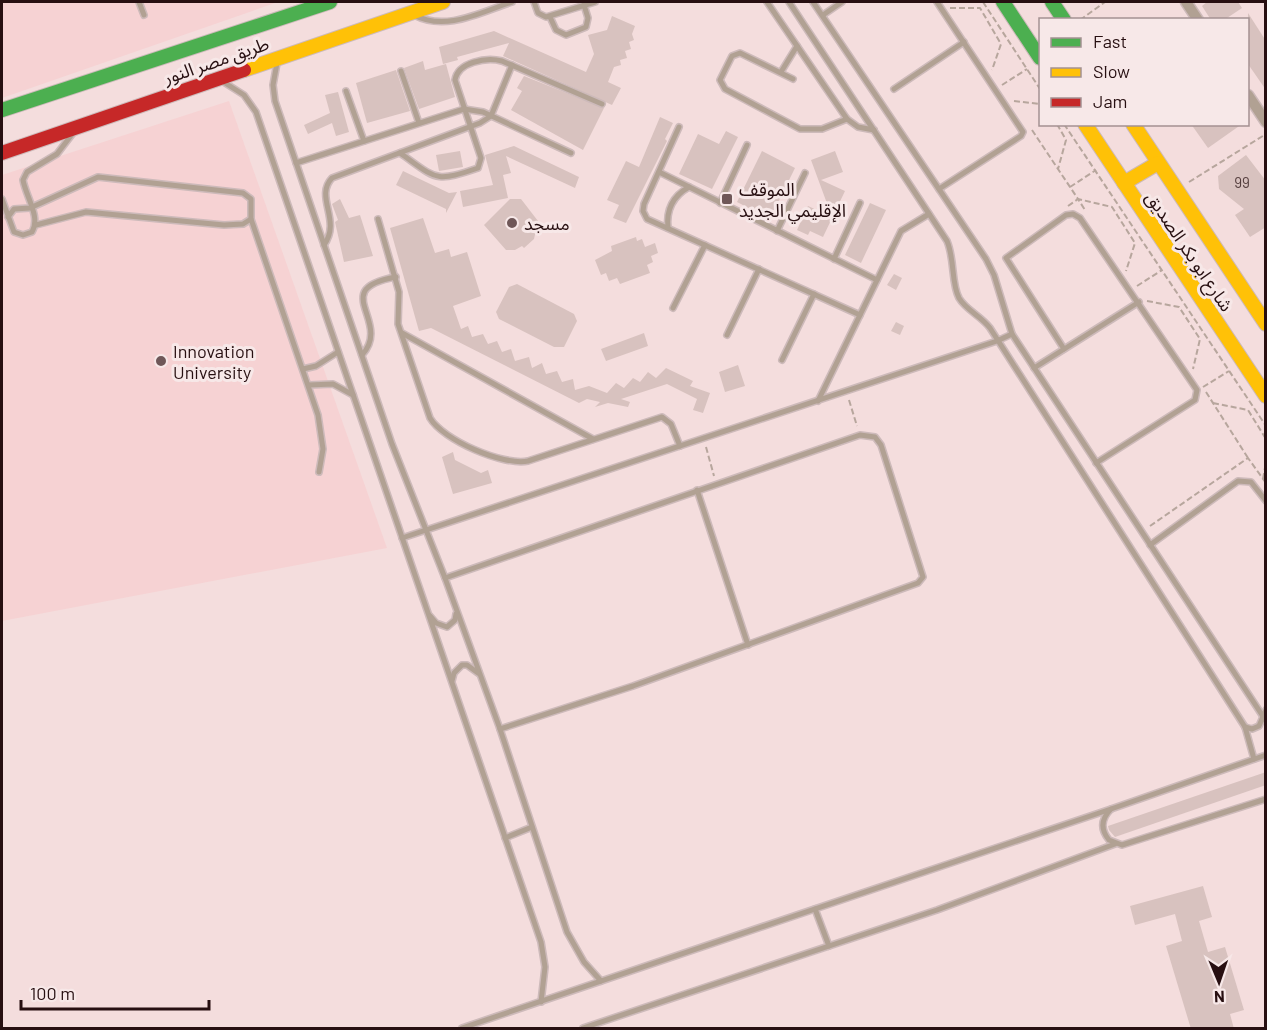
<svg xmlns="http://www.w3.org/2000/svg" width="1267" height="1030" font-family="Barlow,'Noto Sans Arabic',sans-serif">
<rect width="100%" height="100%" fill="#f4dddd"/>
<!-- built -->
<g fill="#f6d2d3">
<path d="M2,2H278L2,98Z"/>
<path d="M229,101L387,548L2,621V175Z"/>
</g>
<!-- building -->
<g fill="#d8c2bf">
<path d="M1207,2H1238L1242,8L1224,20H1211L1202,6Z"/>
<path d="M1248,13L1266,41V90L1248,64Z"/>
<path d="M612,16L635,26L632,34L634,40L629,42L631,49L625,51L627,58L620,60L621,65L614,67L608,82L621,88L612,105L503,56L509,43L457,57L458,60L443,64L439,47L494,31L586,72L594,54L588,35L607,30Z"/>
<path d="M423,61L425,70L446,64L455,97L419,109L404,68Z"/>
<path d="M396,70L410,111L367,123L356,83Z"/>
<path d="M524,76L604,108L583,150L511,110L522,91L517,88Z"/>
<path d="M338,92L349,132L336,136L332,123L308,134L304,125L330,113L325,95Z"/>
<path d="M660,117L673,123L665,139L667,141L626,223L613,218L619,205L607,200L626,161L639,167Z"/>
<path d="M1191,124H1242L1208,148Z"/>
<path d="M726,131L738,137L712,189L679,174L698,134L719,144Z"/>
<path d="M514,146L579,177L575,188L506,156L511,173L503,175L508,198L463,207L460,191L493,185L485,155Z"/>
<path d="M460,151L463,167L439,171L436,155Z"/>
<path d="M762,151L795,168L770,219L737,202Z"/>
<path d="M835,151L843,172L821,180L845,191L823,237L810,231L808,235L797,230L808,206L832,217L811,160Z"/>
<path d="M1246,155L1266,181V227L1250,237L1235,215L1244,209L1219,189L1218,176Z"/>
<path d="M403,171L449,193L457,192L446,213V209L396,185Z"/>
<path d="M340,199L349,218L360,215L373,256L344,262L335,222L338,220L332,204Z"/>
<path d="M510,199H521L538,221L534,239L524,248L522,246L515,250H506L484,225Z"/>
<path d="M870,203L886,210L861,263L845,255Z"/>
<path d="M423,218L435,253L449,249L451,257L467,252L481,296L453,306L461,329L468,326L472,337L483,334L488,344L497,341L502,352L511,349L515,361L529,357L532,368L542,363L546,374L557,371L562,382L573,379L575,390L589,386L607,393L616,383L624,388L633,378L640,382L648,372L656,378L666,368L693,381L690,386L710,393L703,413L693,410L697,399L667,384L621,399L630,402L628,407L608,403L595,407L600,402L587,399L579,403L431,328L419,331L390,228Z"/>
<path d="M636,237L637,241L642,239L645,247L655,243L658,253L651,256L653,262L647,265L650,273L620,284L617,278L609,281L606,273L601,275L595,260L612,251L611,246Z"/>
<path d="M894,274L902,278L896,290L887,285Z"/>
<path d="M517,284L574,314L577,321L564,347H554L499,319L496,312L509,287Z"/>
<path d="M896,322L904,326L900,335L891,331Z"/>
<path d="M644,333L648,346L606,361L601,349Z"/>
<path d="M738,365L745,386L725,392L719,372Z"/>
<path d="M453,452L455,460L481,473L488,470L492,483L453,494L442,457Z"/>
<path d="M1266,772V785L1115,837L1109,830L1108,826Z"/>
<path d="M1203,886L1212,917L1199,921L1208,952L1225,947L1244,1010L1230,1014L1234,1029H1191L1166,946L1182,941L1175,914L1135,925L1130,906Z"/>
</g>
<g fill="none" stroke-linecap="round" stroke-linejoin="round">
<!-- lane casing -->
<g stroke="#cdbaba" stroke-width="8">
<g id="lane">
<path d="M139,2L144,15"/>
<path d="M534,2L538,13L546,17L595,2"/>
<path d="M767,2L847,119L858,127L874,130"/>
<path d="M789,2L947,241C955,260 951,283 959,298C966,310 981,316 990,328L1245,727L1254,759"/>
<path d="M813,2L986,259L994,275L1012,334L1266,721"/>
<path d="M937,2L1023,132L1021,136L939,189"/>
<path d="M414,15C446,32 481,12 512,2"/>
<path d="M823,15L842,2"/>
<path d="M550,17L556,30L566,35L586,27L588,18L584,5"/>
<path d="M277,63L273,85L275,101L392,444L445,578L500,729L567,932L584,962L601,981"/>
<path d="M401,71L419,123"/>
<path d="M781,72L797,46"/>
<path d="M793,79L740,53L732,56L720,80L725,89L800,129H822L847,119"/>
<path d="M222,81L244,95L256,112L541,942L545,967L541,1002"/>
<path d="M894,89L964,42"/>
<path d="M346,91L364,141"/>
<path d="M679,127L644,204L643,211L647,219L860,315"/>
<path d="M400,153C437,179 434,183 478,168L481,158L455,80C458,62 486,57 502,61L602,104"/>
<path d="M296,163L464,109L483,112L571,153"/>
<path d="M659,172L877,280"/>
<path d="M2,199L14,232L23,235L32,232C41,217 26,197 23,180L27,172L57,154L73,133"/>
<path d="M720,203L747,145"/>
<path d="M8,217L14,209L30,208L98,177L243,193L251,199V219L243,224L224,225L86,212L36,225"/>
<path d="M251,219L318,415L323,449L319,472"/>
<path d="M378,219L399,292L398,324L430,418C443,440 503,466 528,461L662,417L671,424L680,446"/>
<path d="M668,228C666,210 673,196 689,187"/>
<path d="M777,231L805,173"/>
<path d="M324,245C342,220 314,197 332,178L480,123L491,116L512,65"/>
<path d="M834,259L860,203"/>
<path d="M673,308L705,245"/>
<path d="M402,333L593,439"/>
<path d="M727,335L759,269"/>
<path d="M1064,349L1006,258L1066,215L1073,214L1080,218L1197,390L1195,400L1096,463"/>
<path d="M362,355C393,321 327,289 396,277"/>
<path d="M782,360L814,294"/>
<path d="M1034,368L1139,302"/>
<path d="M303,369L316,366L338,352"/>
<path d="M309,385L333,384L353,395"/>
<path d="M818,401L901,231L929,214"/>
<path d="M697,490L748,645"/>
<path d="M402,538L997,341L1012,334"/>
<path d="M1150,545L1238,481L1251,482L1266,501"/>
<path d="M445,578L860,435L875,437L881,445L923,577L918,583L633,686L500,729"/>
<path d="M430,616L436,623L447,627L455,620L456,614"/>
<path d="M452,681L454,673L462,665H467L478,673"/>
<path d="M1245,727L1252,729L1259,726L1266,710"/>
<path d="M1266,755L1111,809C1101,819 1100,829 1109,840L1122,845L1266,799"/>
<path d="M505,838L532,827"/>
<path d="M815,909L829,946"/>
<path d="M462,1028L1111,809"/>
<path d="M583,1028L937,910L1115,844"/>
</g>
</g>
<!-- street casing -->
<g stroke="#cdbaba" stroke-width="13">
<g id="street">
<path d="M1186,2L1198,20"/>
<path d="M1248,95L1266,122"/>
</g>
</g>
<!-- fast casing -->
<g stroke="#cdbaba" stroke-width="16">
<g id="fast">
<path d="M1003,2L1040,58"/>
<path d="M1052,2L1064,20"/>
<path d="M2,110L330,2"/>
</g>
</g>
<!-- slow casing -->
<g stroke="#cdbaba" stroke-width="16">
<g id="slow">
<path d="M244,70L443,2"/>
<path d="M1085,124L1266,396"/>
<path d="M1133,124L1266,324"/>
<path d="M1124,183L1158,163"/>
</g>
</g>
<!-- jam casing -->
<g stroke="#cdbaba" stroke-width="16">
<path id="jam" d="M2,153L244,70"/>
</g>
<!-- path -->
<g stroke="#b7a69d" stroke-width="2" stroke-dasharray="6 3" stroke-linecap="butt">
<path d="M983,2L1040,89"/>
<path d="M950,8H980L1001,44L992,70"/>
<path d="M1080,20L1105,2"/>
<path d="M1002,85L1027,69"/>
<path d="M1014,101L1040,104"/>
<path d="M1057,124L1066,140L1058,169"/>
<path d="M1064,124L1266,426"/>
<path d="M1032,130L1078,199L1112,207L1135,243L1126,271"/>
<path d="M1189,182L1266,134"/>
<path d="M1070,187L1096,170"/>
<path d="M1068,206L1078,199L1085,210"/>
<path d="M1137,286L1162,270"/>
<path d="M1147,301L1179,307L1200,339L1193,369"/>
<path d="M1203,387L1229,371"/>
<path d="M1206,392L1248,458"/>
<path d="M849,400L857,426"/>
<path d="M1213,403L1248,410L1266,439"/>
<path d="M706,447L714,476"/>
<path d="M1263,479L1266,462"/>
<path d="M1150,526L1248,458L1266,483"/>
</g>
<!-- lane -->
<use href="#lane" stroke="#b1a193" stroke-width="5"/>
<!-- street -->
<use href="#street" stroke="#b1a193" stroke-width="10"/>
<!-- fast -->
<use href="#fast" stroke="#4caf50" stroke-width="14"/>
<!-- slow -->
<use href="#slow" stroke="#ffc107" stroke-width="14"/>
<!-- jam -->
<use href="#jam" stroke="#c62828" stroke-width="14"/>
</g>
<!-- markers -->
<g fill="#6f5758" stroke="#f7e8e8" stroke-width="2">
<rect x="721" y="193" width="12" height="12" rx="3"/>
<circle cx="512" cy="223" r="6"/>
<circle cx="161" cy="361" r="6"/>
</g>
<g text-anchor="middle" dominant-baseline="central" stroke-width="6" stroke-linejoin="round" paint-order="stroke">
<!-- number labels -->
<g font-size="15" fill="#533c3c">
<text x="1242" y="182">99</text>
</g>
<!-- street labels -->
<g font-size="18" fill="#270f11" stroke="#f7e8e8">
<text transform="translate(216 60) rotate(-19)">طريق مصر النور</text>
<text transform="translate(1190 251) rotate(56)">شارع ابو بكر الصديق</text>
</g>
<!-- poi labels -->
<g font-size="18" fill="#270f11" stroke="#f7e8e8" text-anchor="start">
<text x="739" y="189">الموقف<tspan x="739" dy="21">الإقليمي الجديد</tspan></text>
<text x="524" y="223">مسجد</text>
<text x="173" y="351">Innovation<tspan x="173" dy="21">University</tspan></text>
</g>
</g>
<!-- border -->
<rect width="1267" height="1030" fill="none" stroke="#270f11" stroke-width="6"/>
<!-- legend -->
<rect x="1039" y="18" width="210" height="108" fill="#f7e8e8" stroke="#a49192" stroke-width="1.5"/>
<rect x="1051" y="38" width="30" height="9" fill="#4caf50" stroke="#a49192" stroke-width="1.5"/>
<text x="1093" y="48" font-size="18" fill="#270f11">Fast</text>
<rect x="1051" y="68" width="30" height="9" fill="#ffc107" stroke="#a49192" stroke-width="1.5"/>
<text x="1093" y="78" font-size="18" fill="#270f11">Slow</text>
<rect x="1051" y="98" width="30" height="9" fill="#c62828" stroke="#a49192" stroke-width="1.5"/>
<text x="1093" y="108" font-size="18" fill="#270f11">Jam</text>
<!-- north arrow -->
<g transform="translate(1219 982) rotate(178)" stroke="#f7e8e8" stroke-width="4.5" paint-order="stroke">
<path d="M0-4.5L10 22L0 15L-10 22Z" fill="#270f11"/>
<text y="-9" font-size="16" font-weight="bold" text-anchor="middle" fill="#270f11">N</text>
</g>
<!-- scale -->
<path d="M21 1000v9h188v-9" fill="none" stroke="#270f11" stroke-width="3"/>
<text x="30" y="1000" font-size="18" fill="#270f11" stroke="#f7e8e8" stroke-width="4.5" paint-order="stroke">100 m</text>
</svg>
